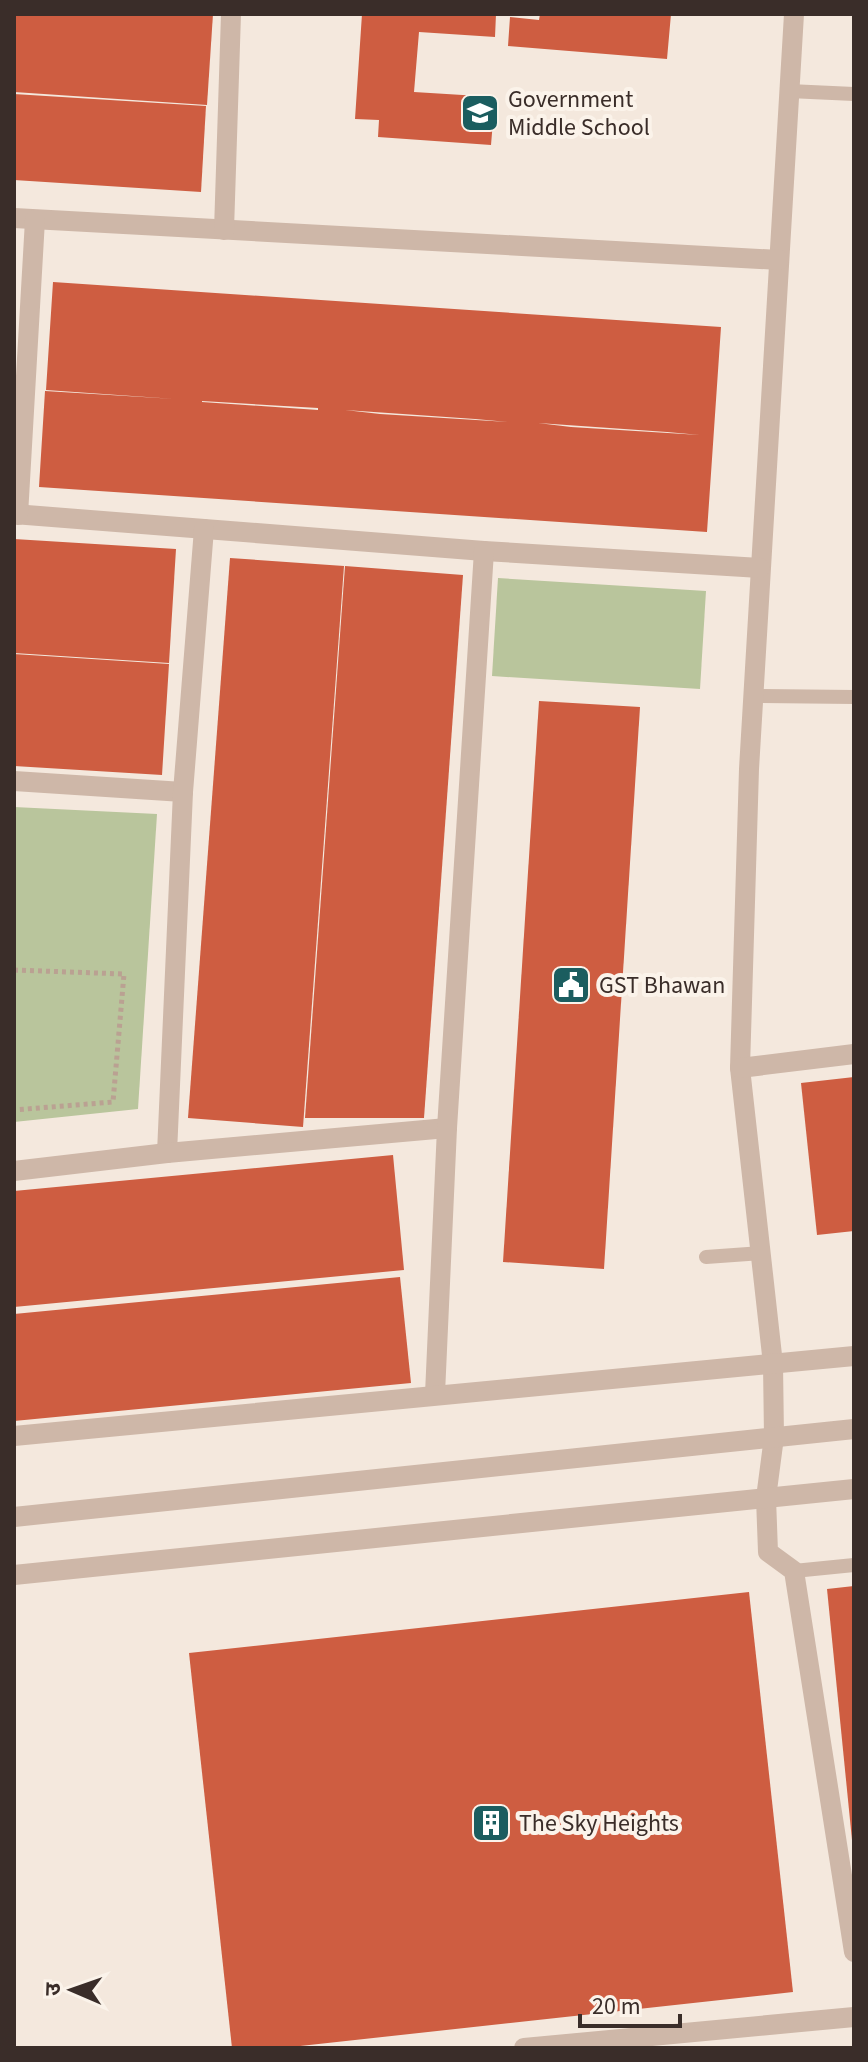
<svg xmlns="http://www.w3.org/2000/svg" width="868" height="2062" font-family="'Source Sans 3','Noto Sans Devanagari',sans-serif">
<rect width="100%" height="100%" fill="#f4e8dd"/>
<!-- green -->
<g fill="#b9c59c">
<path d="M498,578L706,591L700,689L492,676Z"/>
<path d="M14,807L157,814L138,1109L14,1122Z"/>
</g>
<!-- building -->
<g fill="#ce5d41" fill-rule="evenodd">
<path d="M14,14H213L207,105L14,92Z"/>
<path d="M362,14H496L495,37L419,32L414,92L495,97L491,145L378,137L379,120L355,119Z"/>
<path d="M540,14H671L667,59L508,46L510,17L539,20Z"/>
<path d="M14,94L206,106L201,192L14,180Z"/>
<path d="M53,282L721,327L707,532L39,487L45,391L175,399L46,390ZM202,401L318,408V410L202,402ZM345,410L475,419L508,422L380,414ZM538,423L667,432L700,435L571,427Z"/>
<path d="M14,539L176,549L169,663L14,653Z"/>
<path d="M230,558L344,566L303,1127L188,1118Z"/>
<path d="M345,566L463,575L424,1118H305Z"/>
<path d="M14,654L169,664L162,775L14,766Z"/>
<path d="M539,701L640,707L604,1269L503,1262Z"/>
<path d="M854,1077V1231L817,1235L801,1083Z"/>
<path d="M393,1155L404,1270L14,1307V1191Z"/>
<path d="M400,1277L411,1383L14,1421V1314Z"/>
<path d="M854,1586V1840H852L827,1589Z"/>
<path d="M749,1592L793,1992L282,2048H232L189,1653Z"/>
</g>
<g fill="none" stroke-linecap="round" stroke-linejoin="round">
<!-- path -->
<path stroke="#baa192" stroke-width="5" stroke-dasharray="4 4" stroke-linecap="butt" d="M14,970L124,974L113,1102L14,1110"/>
<!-- service -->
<g stroke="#ceb7a8" stroke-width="14">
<path d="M789,91L854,94"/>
<path d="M753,696L854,697"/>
<path d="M706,1257L762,1253"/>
<path d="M794,1571L854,1565"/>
</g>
<!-- minor -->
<g stroke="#ceb7a8" stroke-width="20">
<path d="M794,14L749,769L740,1068L773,1364L774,1437L766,1498L768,1552L794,1571L854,1952"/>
<path d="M14,218L779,260"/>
<path d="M224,230L231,14"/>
<path d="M14,514L484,551L760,568"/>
<path d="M18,515L35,220"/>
<path d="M14,781L183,792"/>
<path d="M740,1068L854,1054"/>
<path d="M167,1153L183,792L204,529"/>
<path d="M14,1171L167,1153L447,1128"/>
<path d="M435,1394L447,1128L484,551"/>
<path d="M14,1436L854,1356"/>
<path d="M524,2048L854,2017"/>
</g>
<!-- tertiary -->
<g stroke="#ceb7a8" stroke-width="20">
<path d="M14,1517L854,1429"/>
<path d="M14,1575L854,1489"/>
</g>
</g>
<!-- icons -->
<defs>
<g id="school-square" transform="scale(2)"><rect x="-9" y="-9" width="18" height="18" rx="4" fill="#1b5d5f" stroke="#fbf3ea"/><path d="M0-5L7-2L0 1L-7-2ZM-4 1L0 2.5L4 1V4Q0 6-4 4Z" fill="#fff"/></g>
<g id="civic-square" transform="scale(2)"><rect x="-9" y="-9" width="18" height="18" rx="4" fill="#1b5d5f" stroke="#fbf3ea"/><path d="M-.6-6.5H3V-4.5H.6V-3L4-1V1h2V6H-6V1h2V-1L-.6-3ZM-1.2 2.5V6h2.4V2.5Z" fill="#fff"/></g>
<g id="building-square" transform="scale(2)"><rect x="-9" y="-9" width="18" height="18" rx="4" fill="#1b5d5f" stroke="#fbf3ea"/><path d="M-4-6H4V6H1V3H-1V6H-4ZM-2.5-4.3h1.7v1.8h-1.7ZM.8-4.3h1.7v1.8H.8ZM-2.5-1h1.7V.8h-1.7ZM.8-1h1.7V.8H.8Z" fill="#fff"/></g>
</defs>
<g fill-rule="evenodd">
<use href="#school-square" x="480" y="113"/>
<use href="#civic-square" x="571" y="985"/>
<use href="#building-square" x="491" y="1823"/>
</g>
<g text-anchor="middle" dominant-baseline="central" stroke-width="8" stroke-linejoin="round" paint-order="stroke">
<!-- poi labels -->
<g font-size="24" fill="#3a2d29" stroke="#fbf3ea" text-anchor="start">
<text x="508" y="99">Government<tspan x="508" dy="28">Middle School</tspan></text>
<text x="599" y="985">GST Bhawan</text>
<text x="519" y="1823">The Sky Heights</text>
</g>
</g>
<!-- border -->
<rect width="868" height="2062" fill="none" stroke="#3a2d29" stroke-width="32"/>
<!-- north arrow -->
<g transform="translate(72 1990) rotate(272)" stroke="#fbf3ea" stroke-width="6" paint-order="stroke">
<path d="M0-6L14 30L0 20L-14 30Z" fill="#3a2d29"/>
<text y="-12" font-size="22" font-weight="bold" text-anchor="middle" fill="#3a2d29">उ</text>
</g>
<!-- scale -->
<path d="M580 2014v12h100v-12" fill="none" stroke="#3a2d29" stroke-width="4"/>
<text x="592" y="2014" font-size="24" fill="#3a2d29" stroke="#fbf3ea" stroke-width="6" paint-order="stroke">20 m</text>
</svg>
